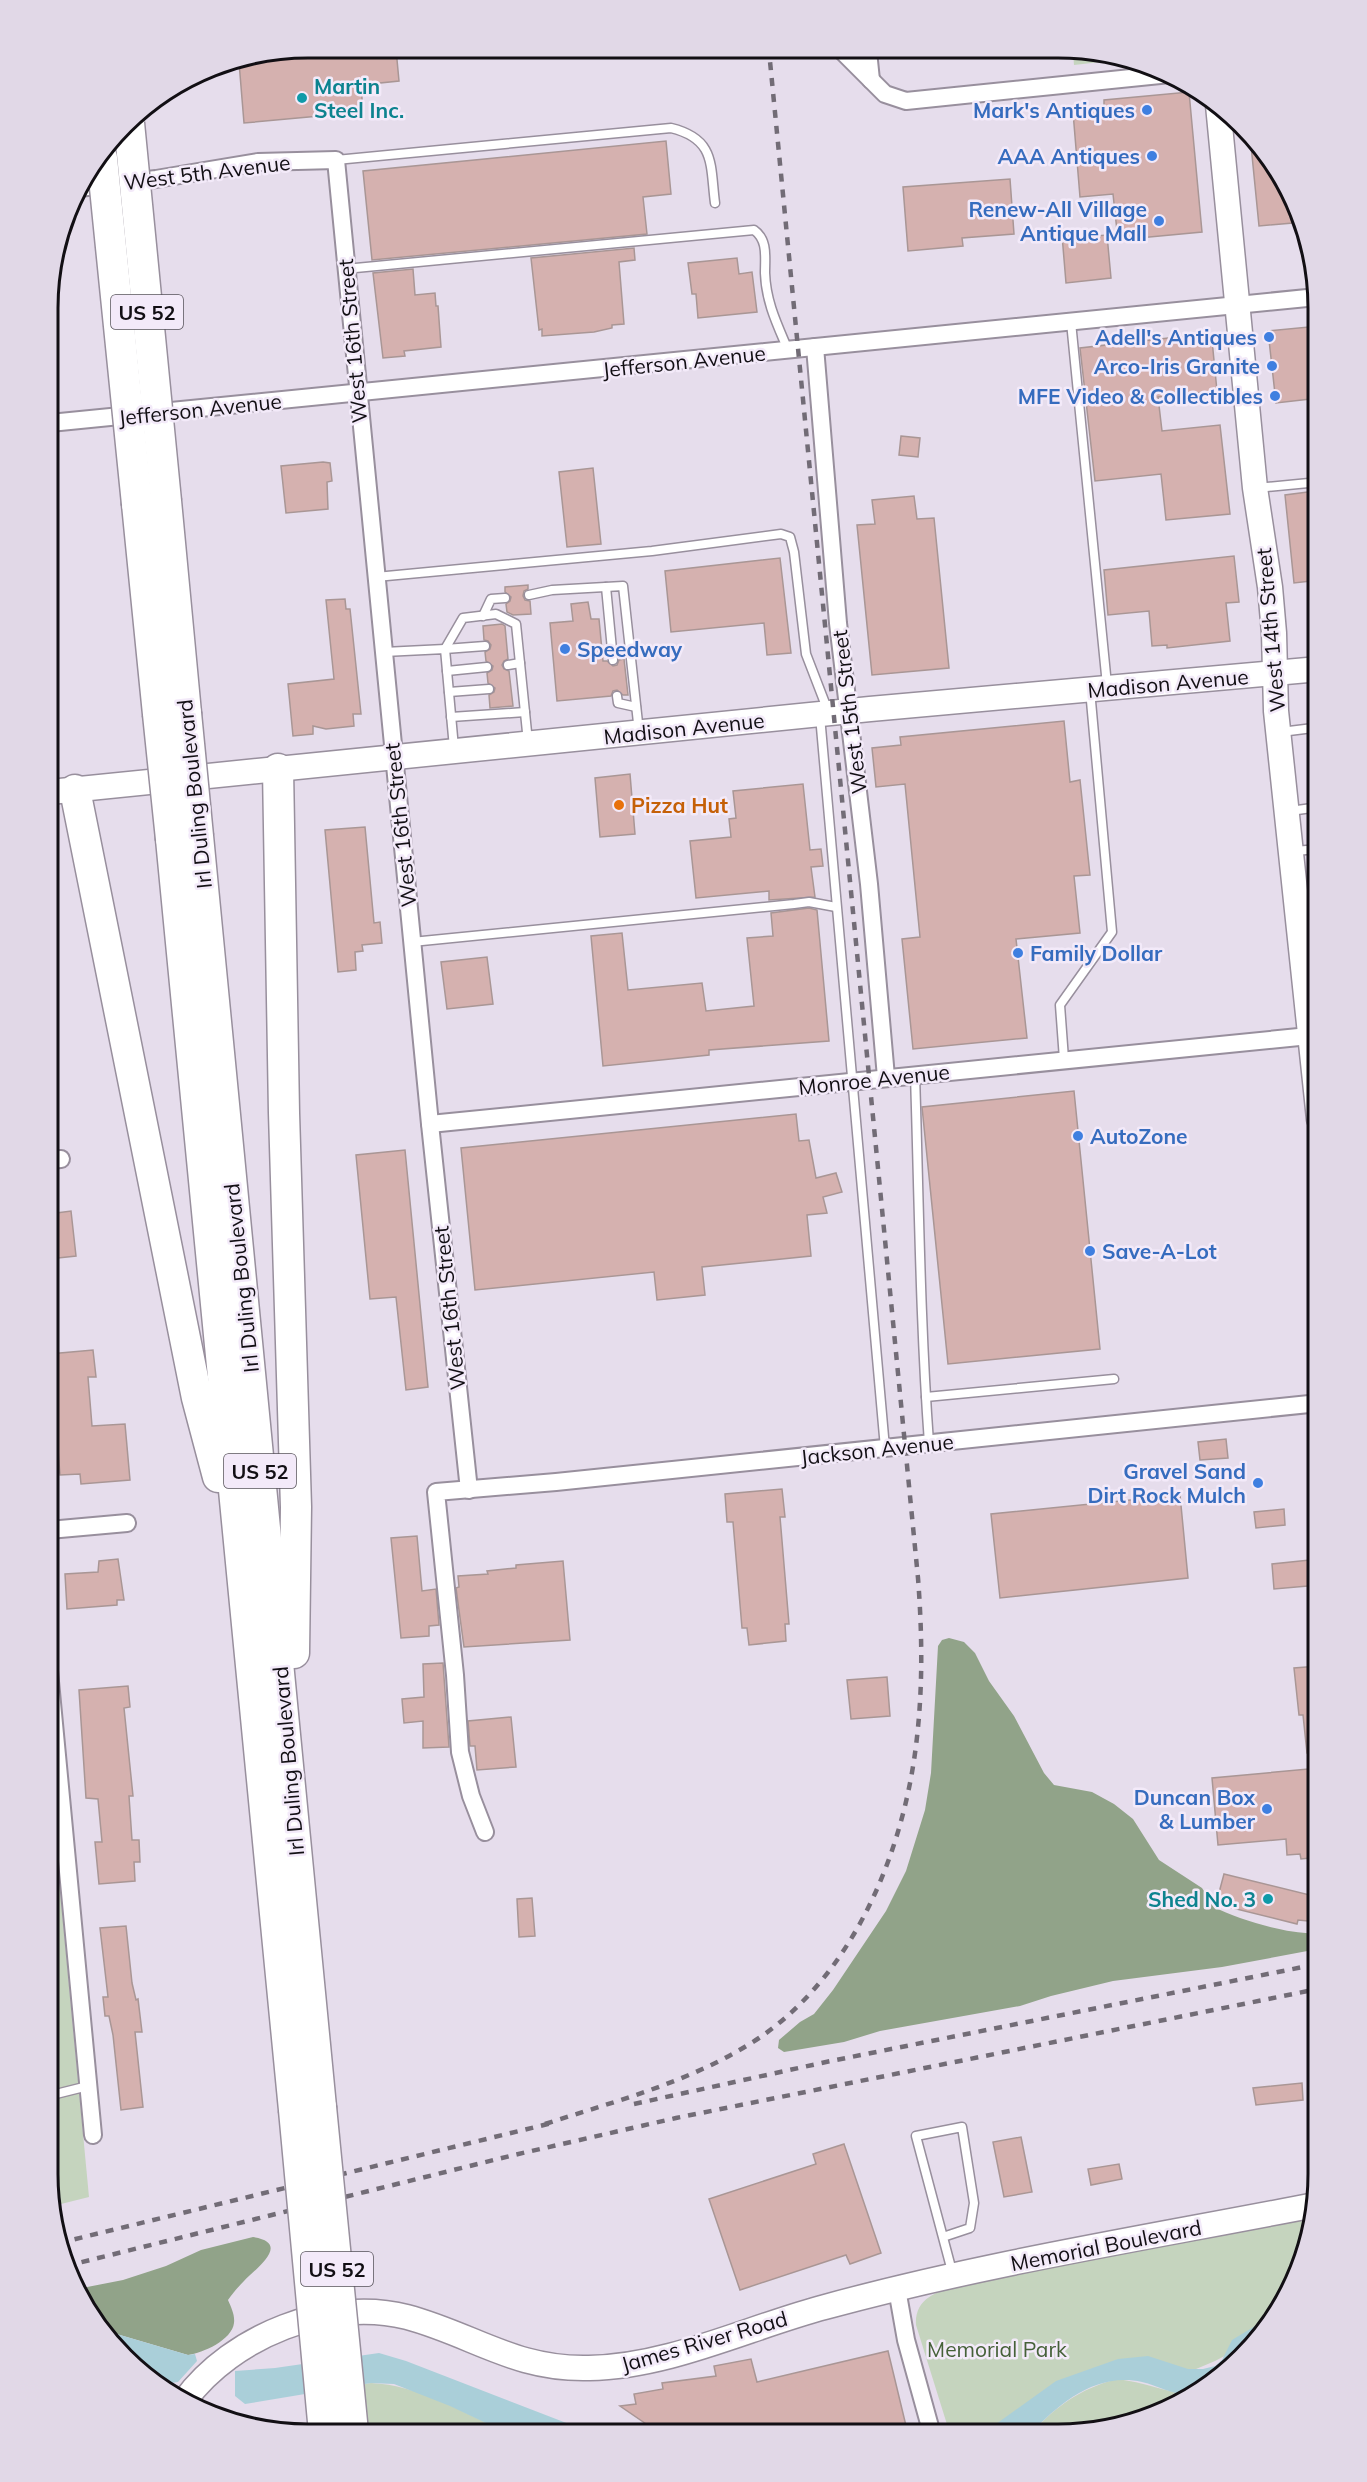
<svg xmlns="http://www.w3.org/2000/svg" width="1367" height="2482" font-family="Mulish,sans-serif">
<rect width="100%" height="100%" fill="#e6ddec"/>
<!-- green -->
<g fill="#c5d4be">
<path d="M1073,53H1109L1127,59L1074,65Z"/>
<path d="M48,1763L89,2197L53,2206L48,2173Z"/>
<path d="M1312,2217L1299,2273L1265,2332L1257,2339L1215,2361L1189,2372L1116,2365L1001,2434H950L916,2325C914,2291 951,2289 976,2281Z"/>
<path d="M1117,2379C1143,2382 1166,2392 1192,2395L1143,2420L1058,2434H1030C1057,2406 1079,2389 1117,2379Z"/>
<path d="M371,2383C418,2385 463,2412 505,2432H369L364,2384Z"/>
</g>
<!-- forest -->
<g fill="#91a389">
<path d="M949,1638L964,1642L975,1653L989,1681L1014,1716L1044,1773L1054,1785L1092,1792L1114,1804L1133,1819L1159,1860L1202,1888L1214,1907C1239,1920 1290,1935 1318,1933V1949L1222,1967L1113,1981L1051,1996L1020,2006L880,2031L844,2042L784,2052L778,2048L779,2040L800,2022L814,2014L833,1990L886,1911L906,1871L925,1810L931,1773L938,1646L942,1640Z"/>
<path d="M253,2237C293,2243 254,2270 244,2281C238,2287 233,2293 228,2300C231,2307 235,2315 234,2323C232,2340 203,2353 188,2355L103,2330L92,2319L77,2289L123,2280L166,2266L201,2250Z"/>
</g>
<!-- water -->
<g fill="#aacfd9">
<path d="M1275,2314L1265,2332L1204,2390C1180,2401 1164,2387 1142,2382C1096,2372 1060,2403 1030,2434H982L1056,2381L1118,2359L1148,2356L1188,2369H1203L1215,2366L1222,2360L1232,2340Z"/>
<path d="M103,2330L188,2355L195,2354L197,2361L178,2382L164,2384L151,2381Z"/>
<path d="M379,2353L406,2361L569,2424L584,2433L505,2432L450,2406L394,2384L371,2383L245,2404L235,2396V2371L275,2368Z"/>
</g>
<!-- building -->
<g fill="#d5b1af" stroke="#a99695" stroke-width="1.5">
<path d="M309,48L396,49L399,81L361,85L363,112L244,123L239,62Z"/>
<path d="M1189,92L1202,232L1118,240L1113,194L1080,197L1073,112L1104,109V100Z"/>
<path d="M1250,135L1275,163L1304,222L1259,226Z"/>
<path d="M666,141L671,194L643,197L647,234L372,260L363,171Z"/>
<path d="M1010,179L1014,234L962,238L963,246L908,251L903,187Z"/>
<path d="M1083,233V237L1107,235L1111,278L1066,283L1062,235Z"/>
<path d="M634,248L635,260L619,262L624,324L612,325V328L594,332L542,336V329L539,330L531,258Z"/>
<path d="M737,258L739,274L752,272L757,312L698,318L696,294H692L688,263Z"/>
<path d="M413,269L415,295L435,293L436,306H438L441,347L404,351L405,356L383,358L373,273Z"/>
<path d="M1319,326V398L1276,403L1268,331Z"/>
<path d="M1204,334L1212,340L1217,391L1158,397L1162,431L1220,425L1230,514L1166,520L1161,474L1095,481L1080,348Z"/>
<path d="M901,436L920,438L918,457L899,455Z"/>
<path d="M323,462L330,463L332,481L327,482L328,509L286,513L281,466Z"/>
<path d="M593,468L601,544L567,547L559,472Z"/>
<path d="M1315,491L1319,524V580L1294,583L1285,495Z"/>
<path d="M914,496L917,519L934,518L949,668L872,675L857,525L875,524L872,500Z"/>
<path d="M1234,556L1239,602L1226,603L1230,641L1167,648V645L1152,646L1149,611L1108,615L1104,570Z"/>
<path d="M780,558L791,653L767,655L764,623L671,632L665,571Z"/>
<path d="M528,585V589L524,591L523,596L525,600L530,601L531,614L513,615L507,612L506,604L510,601L511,597L505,592V587Z"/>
<path d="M345,599L346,609H350L361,714H353L354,726L326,729L313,726V734L293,736L288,684L334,679L326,600Z"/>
<path d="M588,602L591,619H599L603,661H607L613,666L617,665L619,660L624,659L628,695H623L617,690L613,691L611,696L557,701L550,623L573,621L571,604Z"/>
<path d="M502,624L505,626L508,659L504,661L502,665L504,669L509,671L513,706L490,708L489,695L494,692L495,688L488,683L487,673L492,670L493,666L486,661L485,652L490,649L491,645L488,641L484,640L483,626Z"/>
<path d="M1064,721L1070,782L1080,780L1090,875L1074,876L1080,933L1016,939L1027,1038L913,1049L902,939L920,937L905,784L876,787L872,748L901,745L900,737Z"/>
<path d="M630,774L635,834L600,837L595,778Z"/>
<path d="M803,784L810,850L821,849L823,866L811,867L815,897L769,900V891L696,898L690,841L731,837L729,819L736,818L733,791Z"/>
<path d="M365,827L374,923L380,922L382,943L362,945L363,951L355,952L356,970L338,972L325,830Z"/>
<path d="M809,908L817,910L829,1041L709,1050V1055L603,1066L591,936L622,933L628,990L702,983L706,1011L754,1006L747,938L773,936L771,913Z"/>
<path d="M487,957L493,1004L447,1009L441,962Z"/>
<path d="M1074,1091L1100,1349L948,1364L922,1107Z"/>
<path d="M796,1114L799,1141L809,1140L816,1178L836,1173L842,1192L823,1197L827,1213L807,1215L811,1256L702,1267L705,1295L657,1300L654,1272L475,1290L461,1148Z"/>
<path d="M405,1150L428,1387L406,1390L396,1297L370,1299L356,1155Z"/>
<path d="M71,1211L76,1256L49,1259V1214Z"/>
<path d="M93,1350L96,1377H88L92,1426L125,1424L130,1480L81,1484L80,1474L60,1475L58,1450H54L50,1407H58L55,1374L50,1375L49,1354Z"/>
<path d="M1226,1439L1228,1458L1200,1460L1198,1442Z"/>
<path d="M782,1489L785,1517H780L789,1624H785L786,1641L749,1645L747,1628H742L733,1522H727L725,1494Z"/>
<path d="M1180,1495L1188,1578L1000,1598L991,1514Z"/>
<path d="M1284,1509L1285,1525L1256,1528L1254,1512Z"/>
<path d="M417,1536L422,1591L436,1589L439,1625L429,1626V1636L401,1638L391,1538Z"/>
<path d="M118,1559L124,1600H117V1605L67,1609L65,1574L98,1572L99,1561Z"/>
<path d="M1319,1559V1585L1274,1589L1272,1564Z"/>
<path d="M563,1561L570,1640L464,1647L456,1588L459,1587L458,1576L488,1574L487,1571L516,1568V1565Z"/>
<path d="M443,1663L449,1747L423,1748V1721L404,1723L402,1699L424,1697L423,1664Z"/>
<path d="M1319,1666V1752L1307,1753L1303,1715H1299L1294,1668Z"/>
<path d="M887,1677L890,1716L851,1719L847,1680Z"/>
<path d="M128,1686L130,1707L124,1708L133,1796H129L132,1840H139L140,1862H134L135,1881L99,1884L95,1842H102L98,1799L86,1798L79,1690Z"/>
<path d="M511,1717L516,1767L477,1770L475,1746H470L468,1721Z"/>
<path d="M1319,1768V1857L1301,1859L1300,1854L1287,1855L1286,1839L1218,1845L1212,1778Z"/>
<path d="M1224,1874L1318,1897V1922L1298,1920L1297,1924L1216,1904Z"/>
<path d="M532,1898L535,1936L519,1937L517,1899Z"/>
<path d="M126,1926L132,1983L136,2000L138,1999L142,2032H135L143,2107L121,2110L113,2035L109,2016H105L103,1997H108L100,1928Z"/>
<path d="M1302,2083L1303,2100L1256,2105L1253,2088Z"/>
<path d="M1021,2137L1032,2192L1004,2197L993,2142Z"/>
<path d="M844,2144L881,2253L850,2264L846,2255L740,2290L709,2199L816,2164L813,2154Z"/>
<path d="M1119,2164L1122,2179L1091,2185L1088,2169Z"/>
<path d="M888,2351L908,2434L680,2433L679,2427L655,2430L620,2406L636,2404L634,2394L663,2389L662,2383L716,2376L714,2366L751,2359L757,2382Z"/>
</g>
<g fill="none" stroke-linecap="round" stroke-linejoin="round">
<!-- lane casing -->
<g stroke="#988f9d" stroke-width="11">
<g id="lane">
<path d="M336,160L671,128C716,139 710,165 715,203"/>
<path d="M345,269L754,230C768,240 765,257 765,273C766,302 777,324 788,350"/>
<path d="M1071,322L1107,685"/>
<path d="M1256,488L1319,482"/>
<path d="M376,577L652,551L781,534L790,537L794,552L806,654L828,711"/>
<path d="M606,587L613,660"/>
<path d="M529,595L552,590L623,586L639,732"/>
<path d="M483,616L491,599L505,598"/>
<path d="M445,649L463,618L496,614L516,624L528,742"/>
<path d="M445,649L485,646"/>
<path d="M384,652L445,649L454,748"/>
<path d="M508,665L520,663"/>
<path d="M447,671L487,667"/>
<path d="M449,692L489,689"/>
<path d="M617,696L618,703L636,707"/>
<path d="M820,716L885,1448"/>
<path d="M451,717L525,712"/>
<path d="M1313,728L1314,715L1319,711"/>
<path d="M1281,732L1313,728L1319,790"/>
<path d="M1290,811L1319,807"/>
<path d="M1294,851L1319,849"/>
<path d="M412,942L794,904L809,902L836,907"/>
<path d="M1064,1059L1060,1005L1112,932L1090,690"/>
<path d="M915,1075C919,1198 920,1320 929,1443"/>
<path d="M926,1397L1114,1379"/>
<path d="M48,2096L88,2086"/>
<path d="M943,2237L970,2228L974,2203L962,2127L916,2136L953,2275"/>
</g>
</g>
<!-- street casing -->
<g stroke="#988f9d" stroke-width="20">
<g id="street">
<path d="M842,51L885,94L906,101L1170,74"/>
<path d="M868,51L871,80"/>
<path d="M79,188L156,179L258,162L336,160L430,1124L469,1490"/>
<path d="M815,347L838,623L869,884L886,1077"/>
<path d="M50,423L1317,297"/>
<path d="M430,1124L1319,1035"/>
<path d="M49,1160L61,1159"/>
<path d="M49,1530L127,1523"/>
<path d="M49,1671L93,2135"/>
<path d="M485,1832L471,1796L460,1752L455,1675L436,1492L556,1482L1319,1403"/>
<path d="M897,2289L906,2340L932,2434"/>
</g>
</g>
<!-- secondary casing -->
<g stroke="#988f9d" stroke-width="27">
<g id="secondary">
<path d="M1218,105L1255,488L1270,587L1274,633L1276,711L1319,1119"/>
<path d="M50,792L870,709L1319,669"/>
<path d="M185,2400C232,2336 329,2297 407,2317C474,2335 515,2370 589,2368C669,2367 749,2327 825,2307C986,2263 1151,2237 1315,2205"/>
</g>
</g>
<!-- highway casing -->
<g stroke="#988f9d" stroke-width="33">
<g id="highway">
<path d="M166,501L186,713"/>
<path d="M137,504L158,714"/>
<path d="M278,769L284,1113L296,1507L294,1653"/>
<path d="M75,790L197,1398L218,1477"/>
<path d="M198,836L321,2107"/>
<path d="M171,839L294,2110"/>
</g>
</g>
<!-- lane -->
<use href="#lane" stroke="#fff" stroke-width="8"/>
<!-- street -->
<use href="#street" stroke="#fff" stroke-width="16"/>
<!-- secondary -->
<use href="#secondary" stroke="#fff" stroke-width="24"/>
<!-- highway -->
<use href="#highway" stroke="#fff" stroke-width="30"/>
<!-- rail -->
<g stroke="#726c76" stroke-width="4.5" stroke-dasharray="8 8" stroke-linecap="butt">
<path d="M634,2104L826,2062L1318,1964"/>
<path d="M545,2124C619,2100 694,2081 759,2038C855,1973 905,1849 917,1737C923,1684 922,1631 918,1578L769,51"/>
<path d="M59,2243L552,2123"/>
<path d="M66,2266L514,2155L676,2118L1318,1989"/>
</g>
<!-- highway-bridge casing -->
<g stroke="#988f9d" stroke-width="33" stroke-linecap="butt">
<g id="highway-bridge">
<path d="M129,123L166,501"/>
<path d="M102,158L137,504"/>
<path d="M186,713L198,836"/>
<path d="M158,714L171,839"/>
<path d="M321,2107L353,2432"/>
<path d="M294,2110L324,2432"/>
</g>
</g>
<!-- highway-bridge -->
<use href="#highway-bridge" stroke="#fff" stroke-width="30"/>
</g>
<!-- markers -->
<g fill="#0f9aa8" stroke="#f3eaf9" stroke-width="2">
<circle cx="302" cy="98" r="6"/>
<circle cx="1268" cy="1899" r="6"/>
</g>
<g fill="#3f7fe0" stroke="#f3eaf9" stroke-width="2">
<circle cx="1147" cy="110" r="6"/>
<circle cx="1152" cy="156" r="6"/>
<circle cx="1159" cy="221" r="6"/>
<circle cx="1269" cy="337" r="6"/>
<circle cx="1272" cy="366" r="6"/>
<circle cx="1275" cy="396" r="6"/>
<circle cx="565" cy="649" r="6"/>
<circle cx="1018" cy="953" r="6"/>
<circle cx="1078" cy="1136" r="6"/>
<circle cx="1090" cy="1251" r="6"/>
<circle cx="1258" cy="1483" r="6"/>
<circle cx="1267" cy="1809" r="6"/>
</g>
<circle fill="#e8710a" stroke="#f3eaf9" stroke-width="2" cx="619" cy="805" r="6"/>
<g text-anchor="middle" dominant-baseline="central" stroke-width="5" stroke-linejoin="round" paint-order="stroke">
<!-- shield labels -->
<g fill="#f3eaf9" stroke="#565159" stroke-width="1.5">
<rect x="111" y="295" width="72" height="34" rx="4.5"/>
<rect x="224" y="1454" width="72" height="34" rx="4.5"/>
<rect x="301" y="2252" width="72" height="34" rx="4.5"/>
</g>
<g font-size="20" font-weight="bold" fill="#120f14">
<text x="147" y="312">US 52</text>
<text x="260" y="1471">US 52</text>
<text x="337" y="2269">US 52</text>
</g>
<!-- culture labels -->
<g font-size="21" font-weight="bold" fill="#0d838f" stroke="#f3eaf9" text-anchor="start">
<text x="314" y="86">Martin<tspan x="314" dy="24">Steel Inc.</tspan></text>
<text x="1256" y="1899" text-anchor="end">Shed No. 3</text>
</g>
<!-- shop labels -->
<g font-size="21" font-weight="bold" fill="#366cbe" stroke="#f3eaf9" text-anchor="end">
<text x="1135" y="110">Mark's Antiques</text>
<text x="1140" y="156">AAA Antiques</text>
<text x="1147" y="209">Renew-All Village<tspan x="1147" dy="24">Antique Mall</tspan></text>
<text x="1257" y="337">Adell's Antiques</text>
<text x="1260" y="366">Arco-Iris Granite</text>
<text x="1263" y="396">MFE Video &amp; Collectibles</text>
<text x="577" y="649" text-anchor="start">Speedway</text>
<text x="1030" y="953" text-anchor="start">Family Dollar</text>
<text x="1090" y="1136" text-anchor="start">AutoZone</text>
<text x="1102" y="1251" text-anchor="start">Save-A-Lot</text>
<text x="1246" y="1471">Gravel Sand<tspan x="1246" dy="24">Dirt Rock Mulch</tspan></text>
<text x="1255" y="1797">Duncan Box<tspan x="1255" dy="24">&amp; Lumber</tspan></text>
</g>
<!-- street labels -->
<g font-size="21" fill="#120f14" stroke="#f3eaf9">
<text transform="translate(207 172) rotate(-7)">West 5th Avenue</text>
<text transform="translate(352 341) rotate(-95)">West 16th Street</text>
<text transform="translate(684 361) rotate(-6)">Jefferson Avenue</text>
<text transform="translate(200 409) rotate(-6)">Jefferson Avenue</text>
<text transform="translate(1270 630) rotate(-95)">West 14th Street</text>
<text transform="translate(1168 683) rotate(-5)">Madison Avenue</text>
<text transform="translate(849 712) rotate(-97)">West 15th Street</text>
<text transform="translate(684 728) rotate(-6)">Madison Avenue</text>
<text transform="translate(194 794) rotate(-96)">Irl Duling Boulevard</text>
<text transform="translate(400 825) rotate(-96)">West 16th Street</text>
<text transform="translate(874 1079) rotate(-6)">Monroe Avenue</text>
<text transform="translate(241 1278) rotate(-96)">Irl Duling Boulevard</text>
<text transform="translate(449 1308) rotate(-96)">West 16th Street</text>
<text transform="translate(877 1449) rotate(-6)">Jackson Avenue</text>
<text transform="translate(288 1761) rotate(-95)">Irl Duling Boulevard</text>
<text transform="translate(1106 2245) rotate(-11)">Memorial Boulevard</text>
<text transform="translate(704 2341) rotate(-16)">James River Road</text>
</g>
<!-- food labels -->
<g font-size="21" font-weight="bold" fill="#c56008" stroke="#f3eaf9" text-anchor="start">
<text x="631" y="805">Pizza Hut</text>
</g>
<!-- park labels -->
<g font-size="21" fill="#456138" stroke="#f3eaf9">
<text x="997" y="2349">Memorial Park</text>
</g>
</g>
<!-- crop -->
<path d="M0 0H1367V2482H0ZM308 58H1058A250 250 0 0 1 1308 308V2174A250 250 0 0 1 1058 2424H308A250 250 0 0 1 58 2174V308A250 250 0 0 1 308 58Z" fill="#e1d8e7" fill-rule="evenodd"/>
<path fill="none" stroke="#120f14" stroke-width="3" d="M308 58H1058A250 250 0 0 1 1308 308V2174A250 250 0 0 1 1058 2424H308A250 250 0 0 1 58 2174V308A250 250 0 0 1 308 58Z"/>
</svg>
